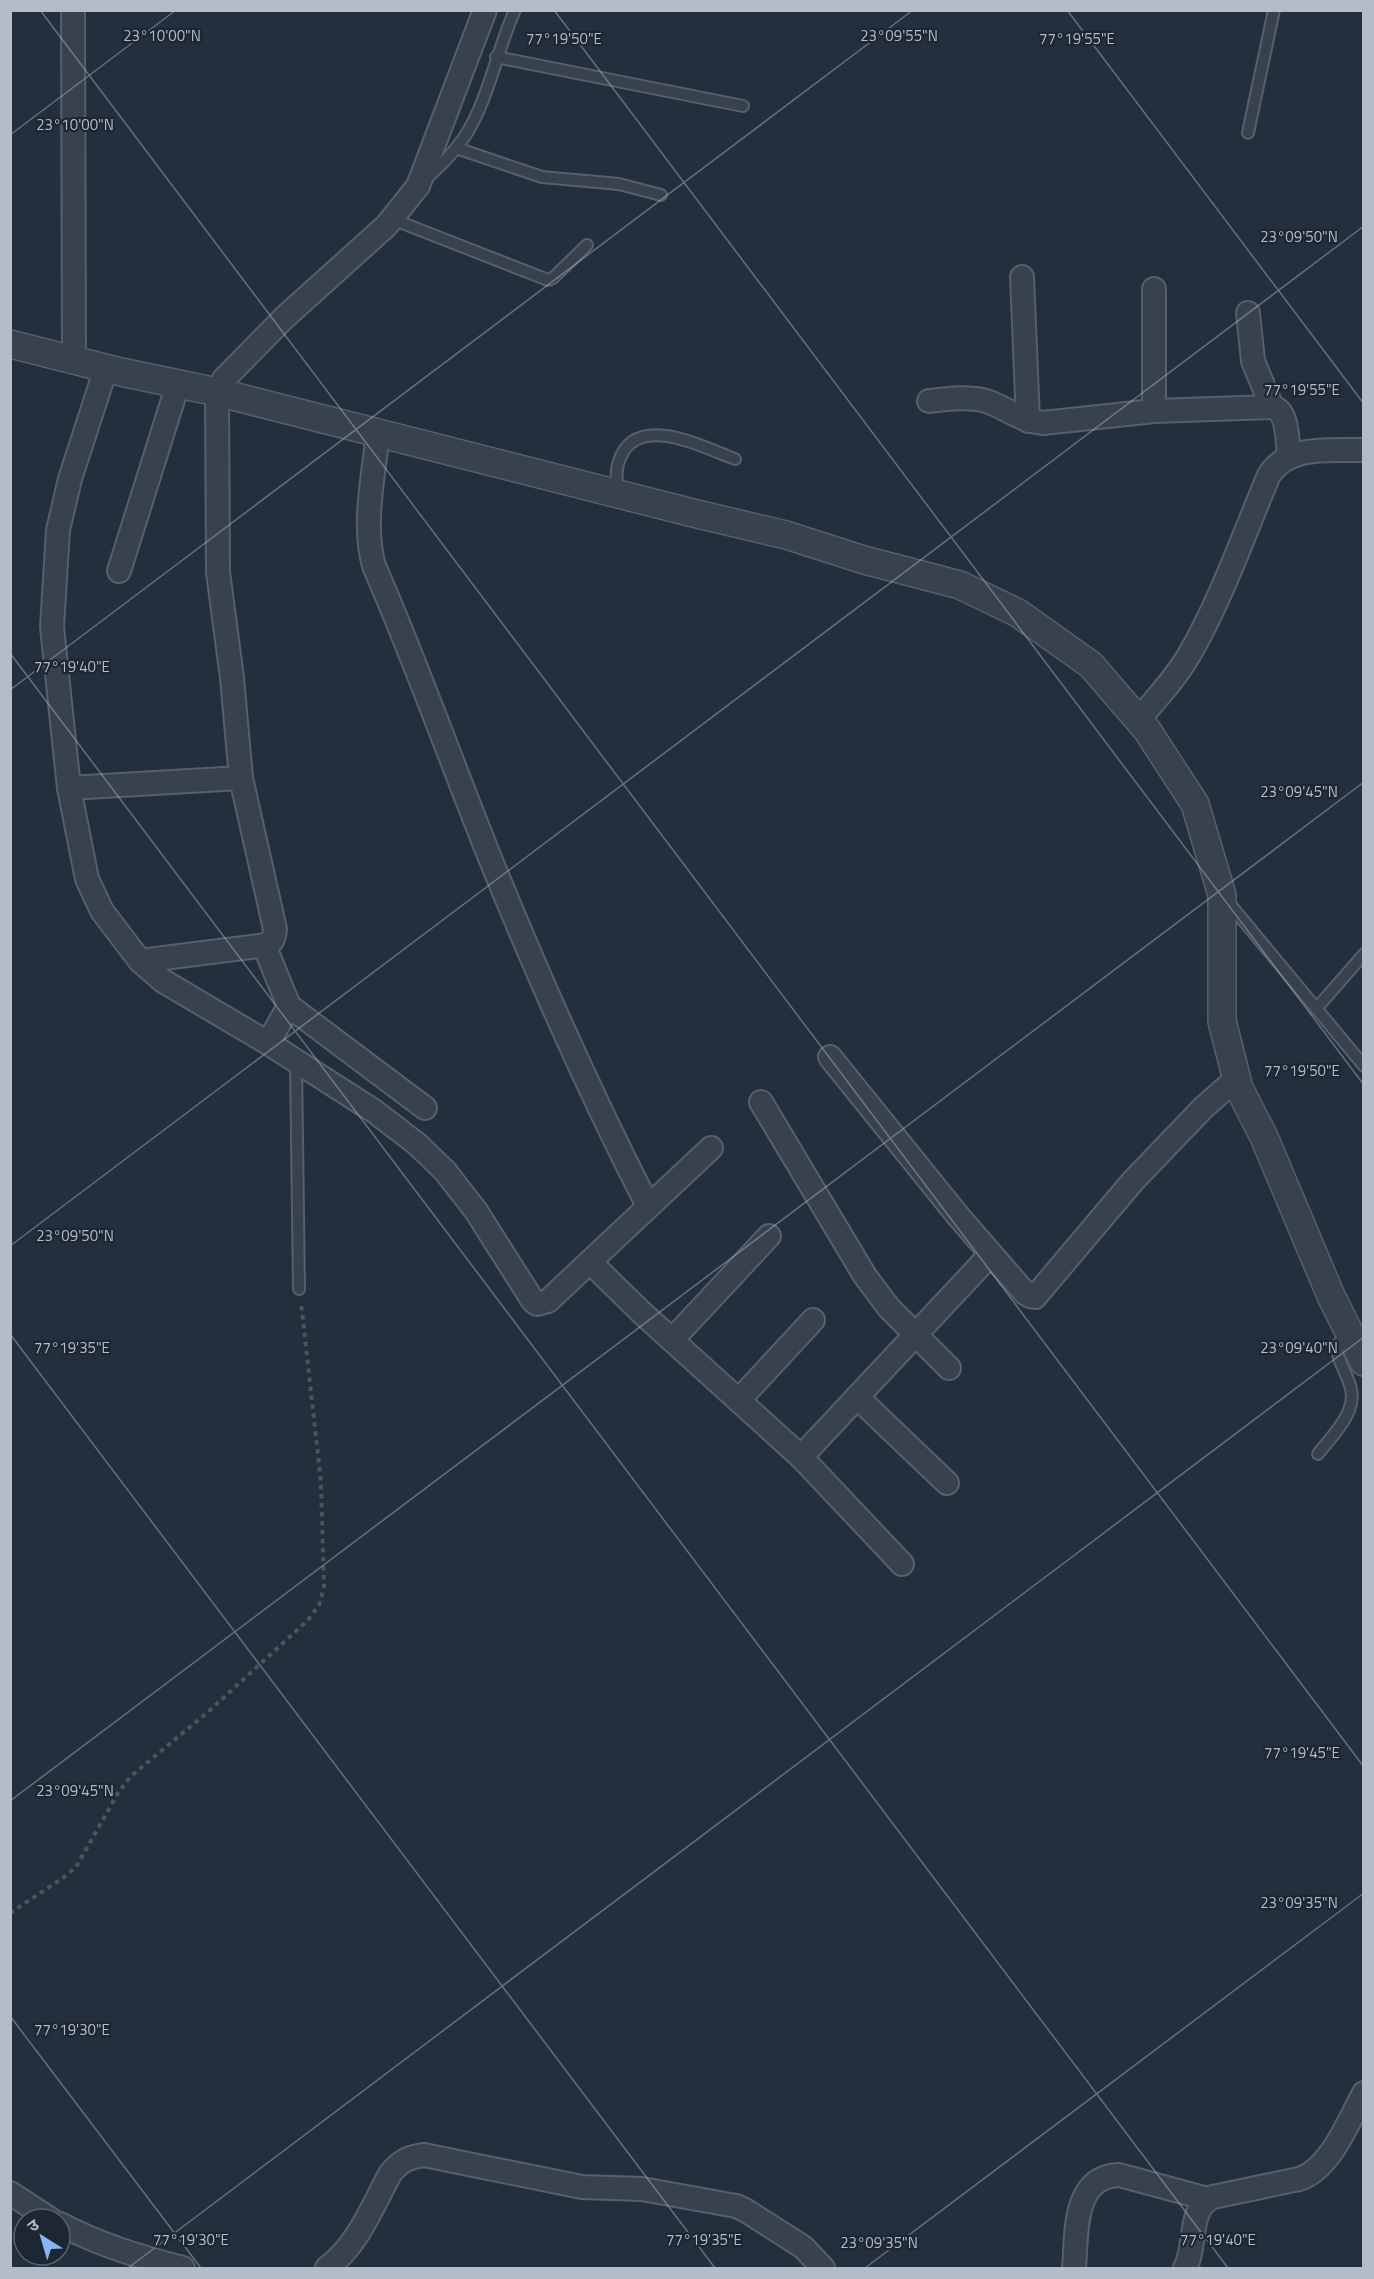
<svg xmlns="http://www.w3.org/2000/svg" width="1374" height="2279" font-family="'Titillium Web','Noto Sans Devanagari',sans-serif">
<rect width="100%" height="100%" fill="#242f3e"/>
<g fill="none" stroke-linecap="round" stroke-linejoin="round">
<!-- service casing -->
<g stroke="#565f6c" stroke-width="14">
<g id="service">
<path d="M496,57L743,106"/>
<path d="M1248,133L1274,10"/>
<path d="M456,148L542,177L619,184L661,195"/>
<path d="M427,178C441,165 454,153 465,136C488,101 497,50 515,10"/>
<path d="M392,219L548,280L553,278L587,245"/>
<path d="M617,494C617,484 615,470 619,461C636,411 702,447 735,459"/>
<path d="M1228,902L1364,1066"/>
<path d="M1316,1009L1364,954"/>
<path d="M296,1061L299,1289"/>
<path d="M1318,1454C1331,1437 1357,1413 1351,1389C1348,1375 1339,1364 1337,1350L1339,1343L1349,1334"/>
</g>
</g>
<!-- minor casing -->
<g stroke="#565f6c" stroke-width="26">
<g id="minor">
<path d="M73,10L74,360"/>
<path d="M1022,277L1028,421"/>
<path d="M1248,313L1253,361L1272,407"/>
<path d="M106,368L70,479L58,530L52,627L69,788L87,879L102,911L140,961L163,981L268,1043L374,1111L417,1144L445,1171L476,1211L533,1301L537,1304L548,1301L711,1148"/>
<path d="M929,401C947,399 969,396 986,401C1007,408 1018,420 1043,423L1154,411L1272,407C1289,411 1287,442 1289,456"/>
<path d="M1154,411V289"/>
<path d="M378,432C374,475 362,524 374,566C416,662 451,761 490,858C538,976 590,1093 648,1206"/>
<path d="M119,571L178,384"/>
<path d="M1138,720C1156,699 1175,679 1189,655C1221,600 1244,534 1269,475C1289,444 1331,451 1364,450"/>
<path d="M69,788L241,778"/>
<path d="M264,945L289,1006L425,1108"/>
<path d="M140,961L267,945C274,941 274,936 275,929L241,778L232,678L218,572L217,392L224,379L285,317L386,226L418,186L485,10"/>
<path d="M268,1043L289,1006"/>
<path d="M830,1057L959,1217L1025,1293L1030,1296L1035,1297L1133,1181L1203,1108L1236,1079"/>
<path d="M761,1102L865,1276L889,1308L949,1368"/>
<path d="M590,1262L641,1312L801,1457L902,1564"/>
<path d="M672,1340L769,1236"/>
<path d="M857,1397L947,1483"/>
<path d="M739,1400L813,1320"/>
<path d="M801,1457L991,1254"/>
<path d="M10,2193L50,2219"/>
<path d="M60,2224C100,2245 140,2257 183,2268"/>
<path d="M327,2268C358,2245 372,2207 390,2174C400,2161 409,2157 424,2155L582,2187L642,2189L736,2206L745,2210L803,2247L823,2268"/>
<path d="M1074,2268C1077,2234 1072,2177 1119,2175L1208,2199"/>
<path d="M1185,2268C1197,2247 1187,2208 1213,2197L1299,2179C1330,2170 1349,2120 1364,2093"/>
</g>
</g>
<!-- tertiary casing -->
<g stroke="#565f6c" stroke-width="30">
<path id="tertiary" d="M10,344L121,372L217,392L697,514L786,535L864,560L960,585L1018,613L1091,665L1147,730L1195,804L1222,895V1021L1239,1088L1264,1137L1331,1296L1364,1362"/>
</g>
<!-- path -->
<path stroke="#44595c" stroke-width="4" stroke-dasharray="4.5 4.5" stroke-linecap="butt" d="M10,1913L63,1878L76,1867L118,1793L130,1777L208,1712L308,1620L319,1605L324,1587L321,1482L301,1302"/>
<!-- service -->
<use href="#service" stroke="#38414e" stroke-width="10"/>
<!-- minor -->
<use href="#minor" stroke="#38414e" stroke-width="22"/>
<!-- tertiary -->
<use href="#tertiary" stroke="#38414e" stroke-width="27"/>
</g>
<!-- ticks -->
<path fill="none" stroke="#b4bcc9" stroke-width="1.5" stroke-opacity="0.45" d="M40,10L1364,1767M554,10L1364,1085M1067,10L1364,404M10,135L176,10M10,653L1228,2268M10,690L913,10M10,1246L1364,226M10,1334L715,2268M10,1801L1364,782M10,2016L201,2268M128,2268L1364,1337M865,2268L1364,1893"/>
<g font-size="15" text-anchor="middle" fill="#b4bcc9" stroke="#1d2633" stroke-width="4.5" stroke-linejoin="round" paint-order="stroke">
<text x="162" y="41">23°10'00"N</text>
<text x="899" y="41">23°09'55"N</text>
<text x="564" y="44">77°19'50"E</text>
<text x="1077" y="44">77°19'55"E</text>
<text x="75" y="130">23°10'00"N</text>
<text x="1299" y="242">23°09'50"N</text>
<text x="1302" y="395">77°19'55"E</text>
<text x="72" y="672">77°19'40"E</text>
<text x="1299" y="797">23°09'45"N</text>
<text x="1302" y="1076">77°19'50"E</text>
<text x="75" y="1241">23°09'50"N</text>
<text x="1299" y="1353">23°09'40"N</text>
<text x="72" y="1353">77°19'35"E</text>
<text x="1302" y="1758">77°19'45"E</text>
<text x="75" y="1796">23°09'45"N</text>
<text x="1299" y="1908">23°09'35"N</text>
<text x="72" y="2035">77°19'30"E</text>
<text x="191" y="2245">77°19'30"E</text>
<text x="704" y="2245">77°19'35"E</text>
<text x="1218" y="2245">77°19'40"E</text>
<text x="879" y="2248">23°09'35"N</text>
</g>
<!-- border -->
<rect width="1374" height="2279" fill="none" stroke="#b4bcc9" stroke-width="24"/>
<!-- north arrow -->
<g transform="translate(42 2237) rotate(323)"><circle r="28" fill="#1d2633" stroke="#59626f" stroke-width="1.5"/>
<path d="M0-4.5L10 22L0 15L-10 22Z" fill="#8ab4f8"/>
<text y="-9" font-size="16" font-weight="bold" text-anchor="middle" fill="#b4bcc9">उ</text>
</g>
</svg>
